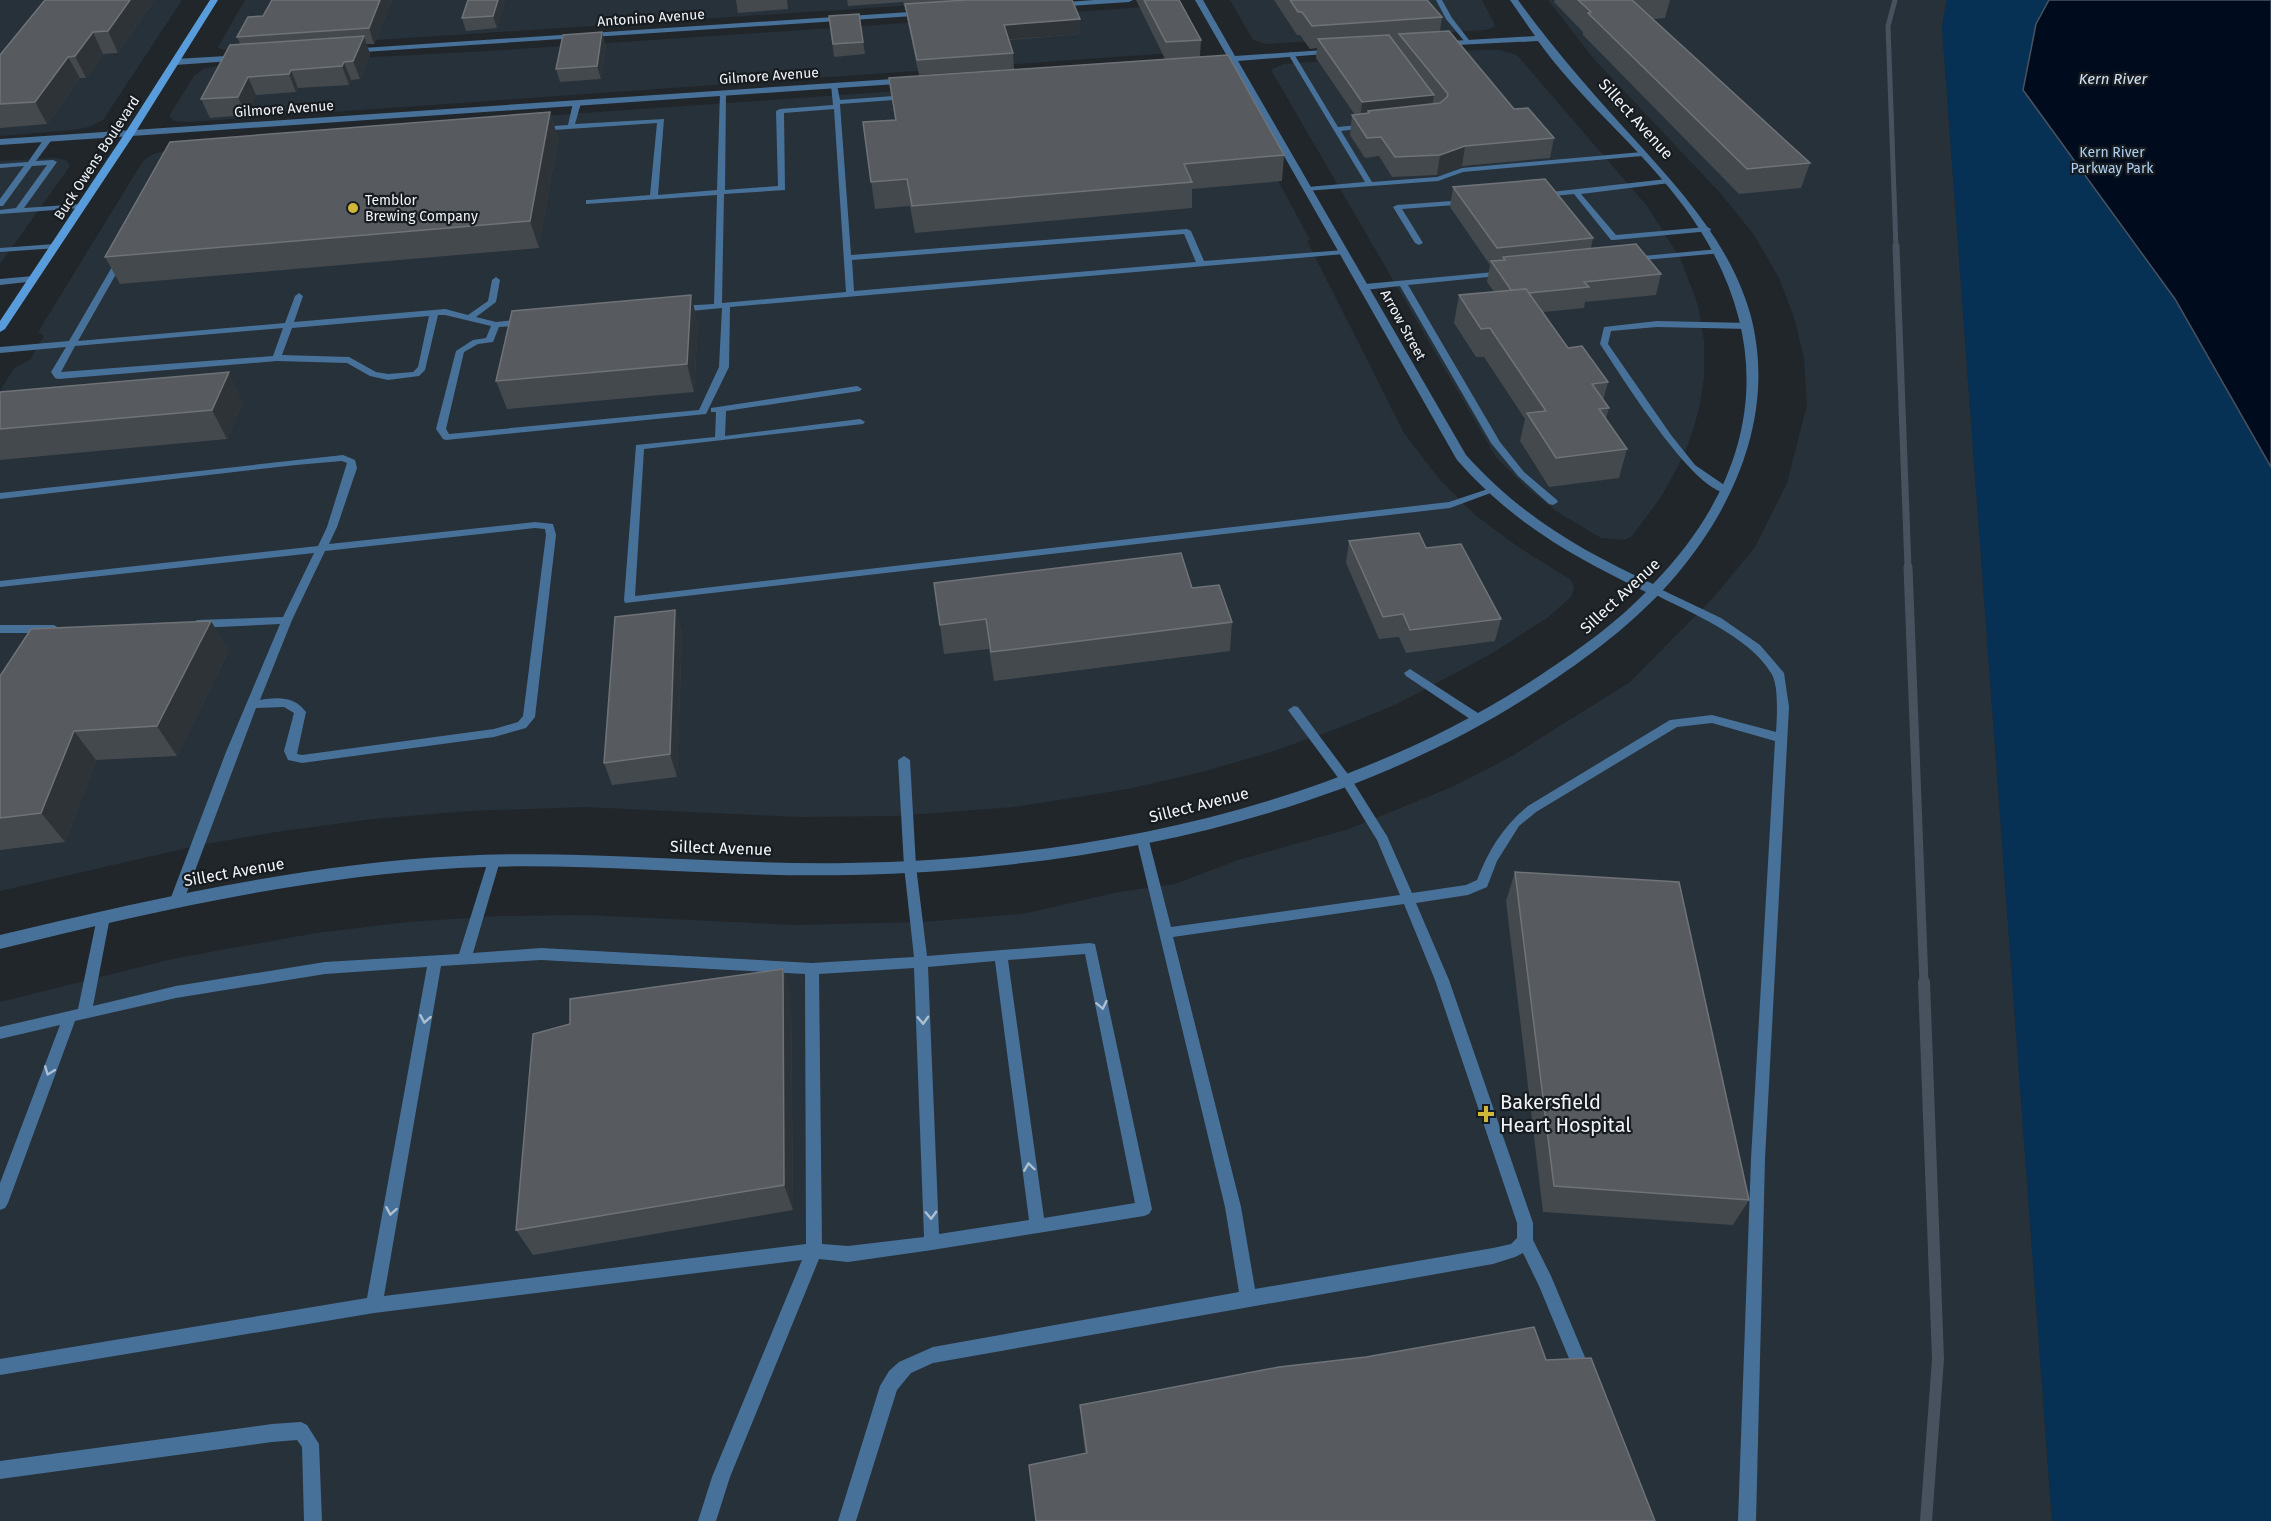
<svg xmlns="http://www.w3.org/2000/svg" width="2271" height="1521" font-family="'Fira Sans',sans-serif">
<rect width="100%" height="100%" fill="#21262b"/>
<!-- built -->
<g fill="#27313a">
<path d="M0,0H182L103,120L89,127L73,130L0,136Z"/>
<path d="M245,0H991L223,50L218,47Z"/>
<path d="M1230,0H1482L1495,25L1492,28L1484,30L1265,44L1253,40Z"/>
<path d="M1548,0H1947L1942,27L2052,1521H0V1002L172,959L316,933L408,922L498,916L587,915L795,925L922,922L1022,914L1119,892L1175,884L1238,860L1349,829L1452,787L1512,756L1630,682L1714,597L1755,547L1787,483L1807,405L1804,358L1794,317L1779,278L1754,235L1722,195L1593,58Z"/>
<path d="M1161,6L1200,51L189,122L174,121L169,116L194,76L203,69L221,65L489,51Z"/>
<path d="M1480,50H1500L1517,55L1647,206L1680,258L1698,305L1704,341V378L1699,409L1692,433L1683,457L1661,497L1632,536L1624,540L1601,538L1556,511L1526,487L1496,457L1271,70L1283,64Z"/>
<path d="M1222,76L1310,240L1307,241L1404,433L1440,480L1475,515L1517,546L1571,580L1574,587L1571,597L1547,618L1491,654L1397,704L1336,729L1271,752L1202,772L1128,789L1014,807L896,816L798,817L585,807L468,811L373,819L276,832L200,845L0,891V391L14,368L30,360L44,336L38,332L143,161L153,154L169,150L497,119L1042,81Z"/>
<path d="M55,158L66,160L70,166L0,264V161Z"/>
</g>
<!-- green -->
<path fill="#073154" d="M1947,0H2271V1521H2052L1942,27Z"/>
<!-- water -->
<path fill="#000c1e" stroke="#48525f" stroke-width="1.5" d="M2049,0H2271V467L2175,299L2023,90L2036,24Z"/>
<g fill="none" stroke-linecap="round" stroke-linejoin="round">
<!-- stream-far3 -->
<path stroke="#48525f" stroke-width="5" d="M1895,0L1888,26L1896,248"/>
<!-- stream-far2 -->
<path stroke="#48525f" stroke-width="7" d="M1896,246L1908,568"/>
<!-- stream-far1 -->
<path stroke="#48525f" stroke-width="9" d="M1908,567L1924,983"/>
<!-- stream -->
<path stroke="#48525f" stroke-width="12" d="M1924,982L1938,1359L1926,1521"/>
<!-- lane -->
<g fill="#487199" fill-rule="evenodd">
<path d="M1436,0H1442L1452,18L1469,40V42H1465L1446,19Z"/>
<path d="M1291,52L1294,54L1338,127L1367,124L1371,126L1367,128L1341,131L1372,182L1437,177L1462,168L1642,152L1646,154L1642,156L1463,172L1438,181L1305,191L1304,189L1308,187L1365,182L1288,54Z"/>
<path d="M834,83L837,85L840,100L907,95L911,97L907,99L840,104L851,255L1187,229L1191,231L1204,261L1344,250L1348,252L1344,254L730,307L729,367L706,414L446,440L443,439L436,429L456,351L473,340L486,338L491,326L445,315H438L425,370L419,376L388,380L370,376L347,363L277,361L58,379L55,378L51,372L66,347L0,353V347L69,341L116,260L120,258L124,260L78,341L285,323L295,296L299,293L303,296L294,322L445,309L468,315L488,301L492,280L496,277L500,280L496,302L476,317L496,322L526,319L530,322L526,325L499,327L493,342L478,344L464,352L446,429L449,434L699,410L719,367L722,308L680,312L676,309L680,306L714,304L717,195L586,204V200H589L650,195L657,123L539,131L535,129L539,127L568,125L573,103L577,101L581,103L575,124L664,119L658,195L717,190L720,93L723,91L726,93L725,190L778,186L776,111L780,109L833,105L831,85ZM834,109L846,292L722,303L724,194L785,190L784,113ZM1184,234L1196,262L854,291L852,260ZM429,316L418,367L413,372L388,374L376,372L349,357L282,355L292,328ZM283,328L273,356L61,372L75,346Z"/>
<path d="M46,136L53,138L36,161L53,160L57,162L24,208L82,204L86,206L82,208L0,214V210L16,208L47,165L32,166L3,206H0V199L24,166L0,168V164L28,162Z"/>
<path d="M1667,179H1670V183L1581,194L1616,235L1707,227L1711,229L1710,231L1614,240H1611L1574,194L1542,197L1538,195L1542,193Z"/>
<path d="M1465,200L1469,202L1468,204L1402,209L1423,243L1419,245L1415,243L1393,207L1397,205Z"/>
<path d="M55,244L59,246L58,248L0,252V248Z"/>
<path d="M1719,249H1722V253L1632,261L1628,259L1632,257Z"/>
<path d="M1505,271L1509,273L1508,275L1408,285L1500,442L1524,472L1557,500L1558,502L1553,505L1549,504L1518,476L1491,443L1400,286L1365,290L1361,287L1365,284Z"/>
<path d="M33,276L37,279L36,281L0,285V279Z"/>
<path d="M1657,321L1749,323L1753,326L1749,329L1657,327L1611,331L1608,344L1671,435L1695,465L1730,489V493C1696,498 1619,372 1600,344L1604,327Z"/>
<path d="M857,386L862,389L860,391L726,411L725,436L860,419L865,422L863,424L644,449L635,596L1449,502L1491,488L1496,491L1450,508L625,603L624,600L636,445L715,437L716,412H711V408Z"/>
<path d="M343,455L355,460L357,468L337,527L329,544L535,522L553,524L556,535L535,717L526,728L494,737L302,763L288,760L284,751L294,713L284,707L256,708L184,900L182,904L177,905L172,904L170,900L226,752L280,624L197,628L192,624L197,620L283,617L314,553L0,587V581L318,546L327,527L347,463L342,461L296,465L0,499V493ZM535,528L545,529L546,535L523,716L518,722L494,729L302,755L297,754L306,712C295,696 277,697 260,700L292,620L325,551Z"/>
<path d="M1656,587L1721,618L1760,645L1784,673L1789,707L1765,1159L1756,1521H1738L1751,1159L1775,741L1712,723L1677,727L1536,812L1519,826L1497,861L1487,887L1468,895L1416,903L1449,980L1533,1223V1240L1551,1276L1592,1374L1590,1380L1584,1382L1578,1380L1539,1286L1523,1253L1515,1257L1493,1264L933,1363L911,1373L897,1390L856,1521H838L880,1386L889,1371L899,1362L933,1347L1239,1292L1225,1207L1136,837L1138,834H1146L1148,837L1171,927L1400,895L1377,840L1342,783L1288,710L1294,706L1298,707L1350,777L1387,836L1412,893L1466,885L1477,880C1488,851 1503,826 1528,806L1670,720L1712,715L1776,732C1777,718 1779,684 1771,673C1749,636 1689,612 1652,593L1651,591ZM1404,904L1435,980L1517,1223V1238L1511,1244L1493,1248L1255,1289L1241,1207L1173,937Z"/>
<path d="M0,625H54L60,629L54,633H0Z"/>
<path d="M1410,669L1484,717L1486,720L1484,723H1476L1406,676L1404,673Z"/>
<path d="M904,756L910,760L916,866L927,956L1090,943L1095,944L1152,1209L1149,1214L1144,1216L932,1250L848,1262L819,1259L730,1477L716,1521H698L712,1477L802,1260L374,1313L0,1375V1359L367,1298L427,967L325,974L176,998L75,1021L8,1203L5,1208L0,1210V1183L60,1025L0,1039V1027L78,1009L98,913L103,912L108,913L110,917L93,1006L176,986L325,962L459,954L488,861L489,857H499L500,861L473,953L541,948L812,963L914,957L904,866L898,760ZM1085,954L1135,1203L1044,1218L1008,960ZM541,960L805,974L806,1244L384,1296L441,966ZM995,961L1029,1220L939,1234L928,967ZM914,968L924,1237L848,1246L822,1244L819,974Z"/>
<path d="M301,1422L307,1425L319,1444L322,1521H304L302,1447L297,1440L272,1442L0,1479V1461L272,1424Z"/>
</g>
<!-- street -->
<g fill="#487199" fill-rule="evenodd">
<path d="M1094,0H1133L1129,2L1054,7L1050,5L1054,3Z"/>
<path d="M1195,0H1203L1235,56L1339,49V53H1336L1238,61L1466,455C1521,516 1580,550 1653,584C1763,471 1779,337 1685,208C1641,148 1581,101 1538,41L1437,46H1434V42L1535,36L1510,0H1518C1554,50 1594,95 1636,141C1682,192 1730,244 1750,313C1776,407 1739,500 1678,573C1642,616 1597,651 1549,683C1349,819 1088,870 850,875C719,878 588,861 458,868C303,877 151,912 0,949V935C151,899 303,864 459,856C588,849 717,865 847,863C1088,859 1342,808 1545,672C1581,648 1616,623 1646,592C1570,555 1513,523 1457,460L1230,61L1210,63L1206,60L1227,56Z"/>
<path d="M925,11L929,13L928,15L348,53L344,51L348,49Z"/>
<path d="M243,55L246,56V60L175,65L171,62L175,59Z"/>
<path d="M908,78L911,79V83L0,145V139Z"/>
</g>
<!-- secondary -->
<path fill="#589cdc" fill-rule="evenodd" d="M210,0H218L135,133L5,329L0,332V321L125,133Z"/>
</g>
<!-- wall -->
<g fill="#44494e">
<path d="M154,0L118,53L103,54L86,78H80L47,124L0,128V55Z"/>
<path d="M392,0L374,44H366L370,54L360,79L351,80L349,85L298,88L296,92L256,95L246,115L210,118L201,99L240,44L237,37L263,16Z"/>
<path d="M505,0L497,28L466,31L462,18Z"/>
<path d="M736,0H787L788,9L738,13Z"/>
<path d="M847,0H1072L1080,19V34L1009,40L1013,53L1014,69L919,75L907,19L906,10H905L903,2L848,6Z"/>
<path d="M1136,0H1179L1201,40L1200,56L1284,155L1282,181L1192,189V208L915,233L910,206L875,209L863,122L895,120L889,78L1165,59Z"/>
<path d="M1274,0H1427L1442,17L1440,31L1514,109L1554,138L1550,158L1462,166L1437,175L1392,177L1379,156L1365,158L1350,135L1352,115H1355L1316,58L1317,48L1310,49L1300,35H1297Z"/>
<path d="M1555,0H1670L1665,18L1653,19L1810,163L1801,188L1739,194L1583,35V32L1554,2Z"/>
<path d="M859,14L865,54L834,57L829,16Z"/>
<path d="M606,45L601,79L560,82L556,69Z"/>
<path d="M550,112L558,138L539,248L120,284L105,257Z"/>
<path d="M1453,187L1593,238L1591,248L1661,274L1656,295L1585,302L1584,308L1543,312L1568,348L1608,382L1603,401L1609,408L1606,419L1627,449L1619,478L1549,487L1520,441L1525,419L1484,357H1476L1454,323L1459,295L1494,292L1487,282L1490,265L1450,207Z"/>
<path d="M698,323L694,392L507,409L496,381Z"/>
<path d="M0,392L243,401L227,439L0,460Z"/>
<path d="M1349,541L1426,548L1501,619L1495,641L1406,653L1399,637L1379,639L1346,563Z"/>
<path d="M934,583L1192,588L1232,622L1230,651L994,681L989,649L944,654Z"/>
<path d="M675,610L682,632L677,777L612,785L604,763Z"/>
<path d="M229,650L177,756L96,760L65,842L0,850V676Z"/>
<path d="M1515,872L1749,1200L1733,1225L1543,1212L1506,901Z"/>
<path d="M783,969L791,997L793,1210L533,1255L516,1230Z"/>
<path d="M1546,1360L1085,1453L1083,1436L1080,1405Z"/>
</g>
<!-- shaded-wall -->
<g fill="#2e3338">
<path d="M130,0H154L118,53L108,31Z"/>
<path d="M380,0H392L374,44L369,28Z"/>
<path d="M498,0H505L497,28L493,16Z"/>
<path d="M1080,19V34L1005,40L1004,25Z"/>
<path d="M93,32L103,54L86,78L75,56Z"/>
<path d="M602,32L606,45L601,79L597,66Z"/>
<path d="M364,36L370,54L360,79L353,61Z"/>
<path d="M68,57L80,78L47,124L35,102Z"/>
<path d="M344,62L351,80L349,85L342,66Z"/>
<path d="M291,70L298,88L296,92L289,74Z"/>
<path d="M248,77L256,95L246,115L238,97Z"/>
<path d="M1434,95L1431,114L1369,113L1368,111L1367,121L1360,122L1362,102Z"/>
<path d="M550,112L558,138L539,248L530,221Z"/>
<path d="M1465,146L1462,166L1437,175L1440,155Z"/>
<path d="M691,295L698,323L694,392L687,364Z"/>
<path d="M229,372L243,401L227,439L212,410Z"/>
<path d="M675,610L682,632L677,777L670,754Z"/>
<path d="M211,621L229,650L177,756L157,726Z"/>
<path d="M74,731L96,760L65,842L41,813Z"/>
<path d="M783,969L791,997L793,1210L784,1185Z"/>
</g>
<!-- building -->
<g fill="#575b60" stroke="#6f7378" stroke-width="1.5">
<path d="M45,0H130L108,31L93,32L75,56L68,57L35,102L0,104V55Z"/>
<path d="M272,0H380L369,28L237,37L248,17L263,16Z"/>
<path d="M468,0H498L493,16L462,18Z"/>
<path d="M966,0H1072L1080,19L1004,25L1013,53L917,60L905,4Z"/>
<path d="M1144,0H1179L1201,40L1166,42Z"/>
<path d="M1290,0H1427L1442,17L1312,26L1302,12H1298Z"/>
<path d="M1578,0H1632L1810,163L1747,169L1588,13L1591,12Z"/>
<path d="M859,14L863,42L833,44L829,16Z"/>
<path d="M1449,31L1514,109L1528,108L1554,138L1465,146L1440,155L1395,157L1381,137L1367,138L1352,115L1369,113L1368,111L1440,103L1447,97L1448,94L1399,34Z"/>
<path d="M602,32L597,66L556,69L563,35Z"/>
<path d="M1389,35L1434,95L1362,102L1318,39Z"/>
<path d="M364,36L353,61L344,62L342,66L291,70L289,74L248,77L238,97L201,99L230,45Z"/>
<path d="M1228,55L1284,155L1184,164L1192,182L912,206L907,179L871,182L863,122L896,120L889,78Z"/>
<path d="M550,112L530,221L105,257L170,142Z"/>
<path d="M1545,179L1593,238L1497,248L1453,187Z"/>
<path d="M1636,244L1661,274L1584,282L1589,287L1529,293L1526,289L1511,290L1491,261L1505,260L1503,257Z"/>
<path d="M1526,289L1568,348L1582,346L1608,382L1592,384L1609,408L1599,409L1627,449L1556,458L1527,413L1546,411L1490,328L1481,329L1459,295Z"/>
<path d="M691,295L687,364L496,381L512,311Z"/>
<path d="M229,372L212,410L0,429V392Z"/>
<path d="M1419,533L1426,548L1461,544L1501,619L1410,630L1403,614L1383,617L1349,541Z"/>
<path d="M1181,553L1192,588L1219,585L1232,622L991,652L986,619L940,625L934,583Z"/>
<path d="M675,610L670,754L604,763L615,617Z"/>
<path d="M211,621L157,726L74,731L41,813L0,818V676L31,629Z"/>
<path d="M1515,872L1679,882L1749,1200L1554,1186Z"/>
<path d="M783,969L784,1185L516,1230L533,1034L570,1024V999Z"/>
<path d="M1534,1327L1546,1360L1591,1358L1655,1521H1036L1029,1465L1087,1453L1080,1405L1279,1367L1366,1357Z"/>
</g>
<!-- one-way arrows -->
<defs><path id="oneway-chevron" d="M-2-3.5L2.5 0L-2 3.5" fill="none" stroke-width="1.6" stroke-linecap="round" stroke-linejoin="round" transform="scale(1.5)"/></defs>
<g stroke="#adc0d2">
<use href="#oneway-chevron" transform="translate(1102 1005) rotate(78)"/>
<use href="#oneway-chevron" transform="translate(425 1019) rotate(100)"/>
<use href="#oneway-chevron" transform="translate(923 1020) rotate(88)"/>
<use href="#oneway-chevron" transform="translate(49 1071) rotate(111)"/>
<use href="#oneway-chevron" transform="translate(1029 1167) rotate(-98)"/>
<use href="#oneway-chevron" transform="translate(391 1211) rotate(100)"/>
<use href="#oneway-chevron" transform="translate(931 1215) rotate(88)"/>
</g>
<!-- markers -->
<g fill="#cfb837" stroke="#171c21" stroke-width="2">
<circle cx="353" cy="208" r="6"/>
<path d="M1483 1105h6v6h6v6h-6v6h-6v-6h-6v-6h6z"/>
</g>
<g text-anchor="middle" dominant-baseline="central" stroke-width="4.5" stroke-linejoin="round" paint-order="stroke">
<!-- far-street labels -->
<g font-size="14" fill="#f1f4f8" stroke="#171c21">
<text transform="translate(651 18) rotate(-4)">Antonino Avenue</text>
<text transform="translate(769 76) rotate(-4)">Gilmore Avenue</text>
<text transform="translate(284 109) rotate(-4)">Gilmore Avenue</text>
<text transform="translate(97 158) rotate(-57)">Buck Owens Boulevard</text>
<text transform="translate(1403 325) rotate(61)">Arrow Street</text>
</g>
<!-- far-park labels -->
<g font-size="14" fill="#afcff0" stroke="#171c21">
<text x="2112" y="152">Kern River<tspan x="2112" dy="16">Parkway Park</tspan></text>
</g>
<!-- far-poi labels -->
<g font-size="14" fill="#f1f4f8" stroke="#171c21" text-anchor="start">
<text x="365" y="200">Temblor<tspan x="365" dy="16">Brewing Company</tspan></text>
</g>
<!-- far-water labels -->
<g font-size="15" font-style="italic" fill="#d2e2f3" stroke="#171c21">
<text x="2113" y="79">Kern River</text>
</g>
<!-- street labels -->
<g font-size="16" fill="#f1f4f8" stroke="#171c21">
<text transform="translate(1636 119) rotate(48)">Sillect Avenue</text>
<text transform="translate(1620 596) rotate(-43)">Sillect Avenue</text>
<text transform="translate(1199 805) rotate(-14)">Sillect Avenue</text>
<text transform="translate(721 848) rotate(2)">Sillect Avenue</text>
<text transform="translate(234 872) rotate(-10)">Sillect Avenue</text>
</g>
<!-- near-poi labels -->
<g font-size="20" fill="#f1f4f8" stroke="#171c21" text-anchor="start">
<text x="1500" y="1102">Bakersfield<tspan x="1500" dy="23">Heart Hospital</tspan></text>
</g>
</g>
</svg>
